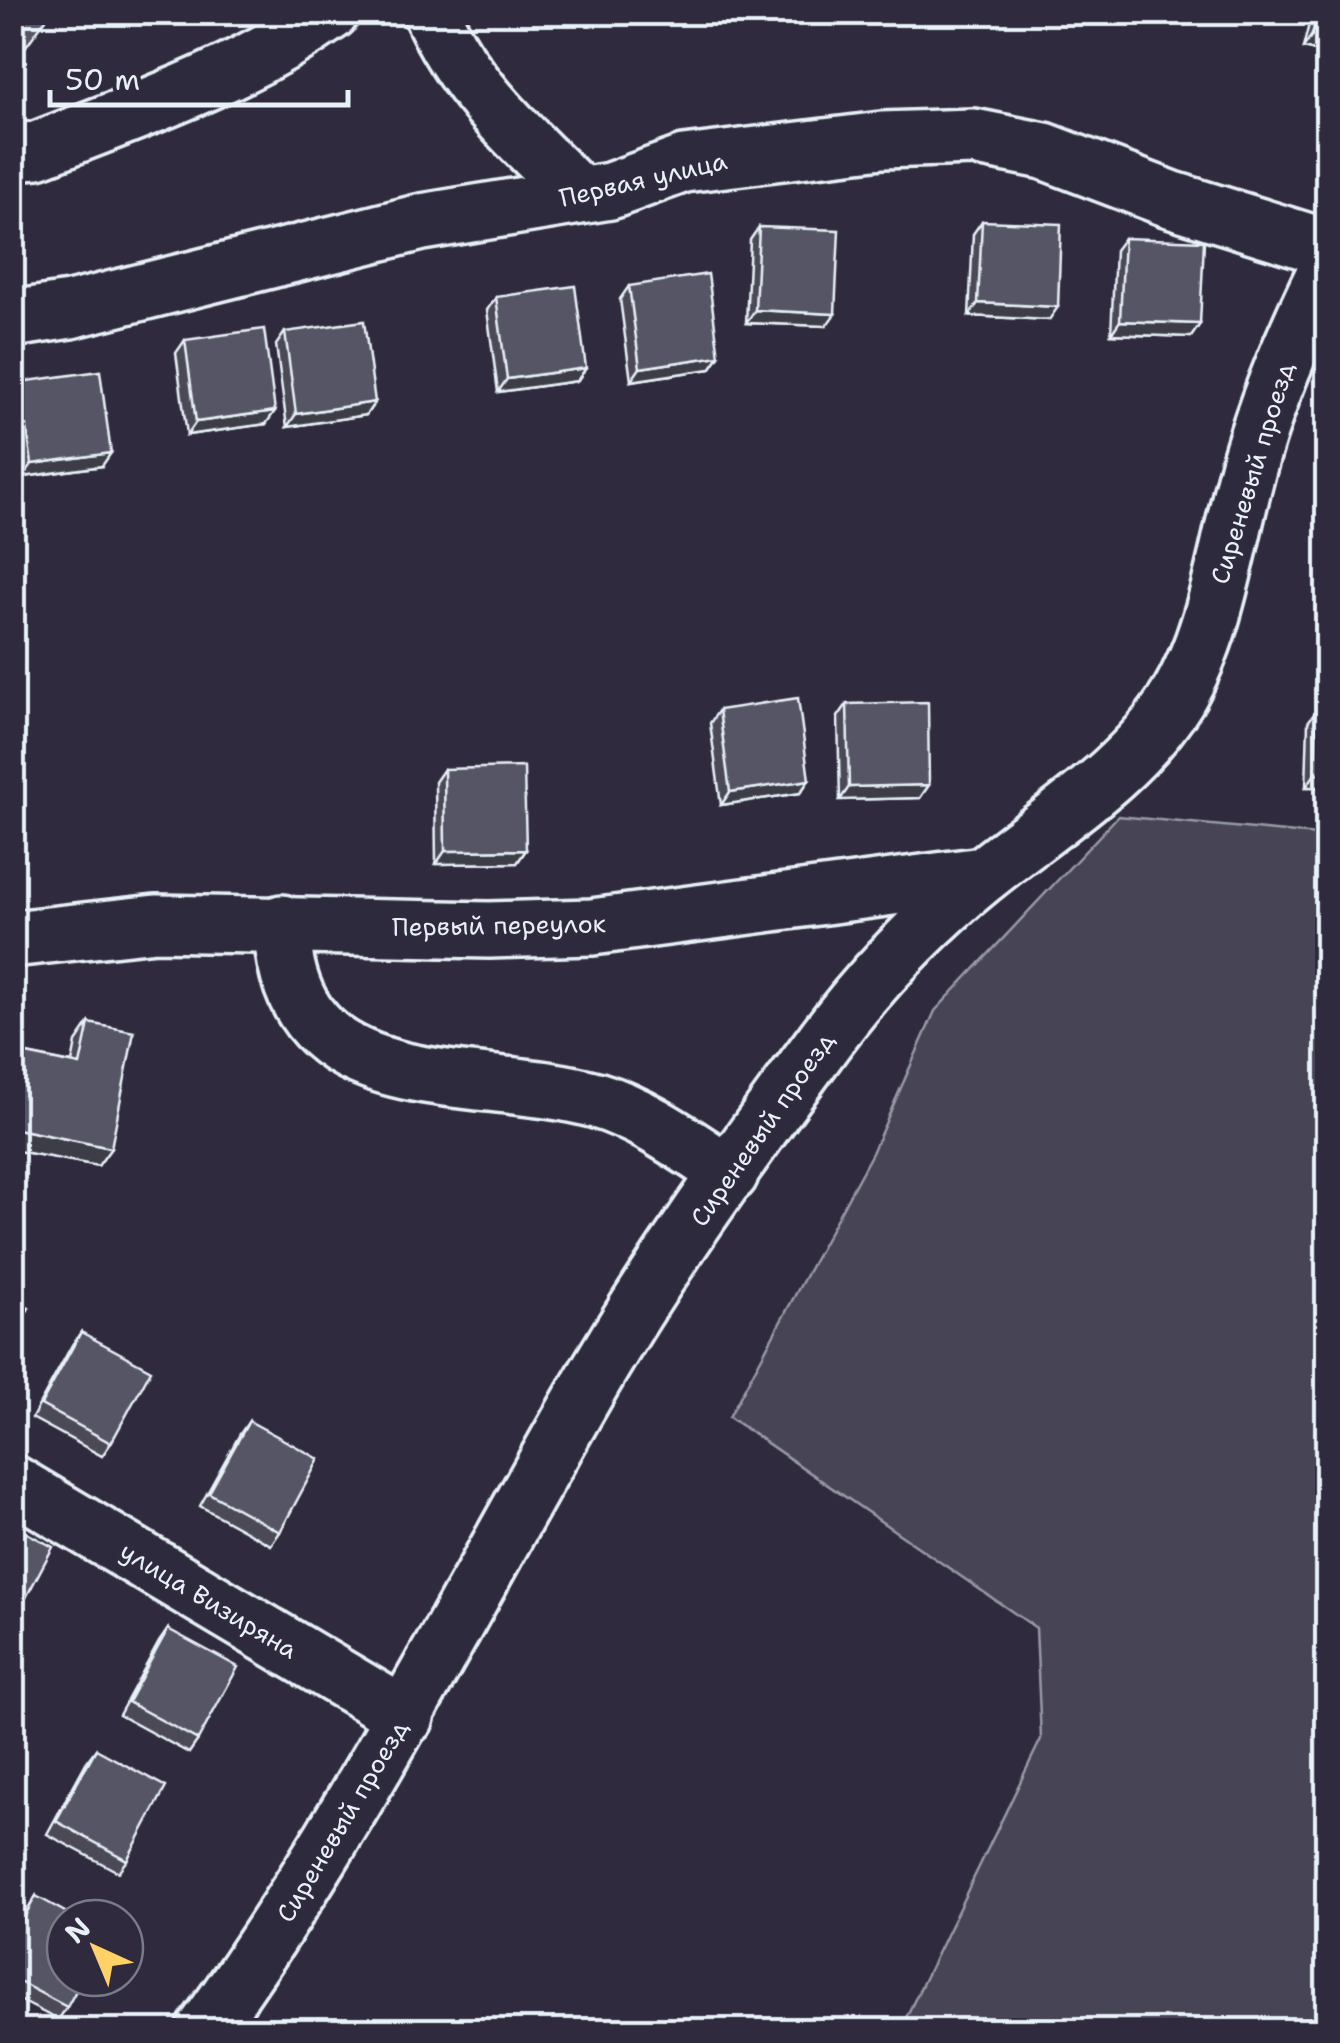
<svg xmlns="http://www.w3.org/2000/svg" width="1340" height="2043" font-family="'Shantell Sans',sans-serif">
<rect width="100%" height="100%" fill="#2f2a3d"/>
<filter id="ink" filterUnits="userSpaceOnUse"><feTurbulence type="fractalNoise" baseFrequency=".01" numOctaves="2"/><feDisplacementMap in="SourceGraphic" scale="20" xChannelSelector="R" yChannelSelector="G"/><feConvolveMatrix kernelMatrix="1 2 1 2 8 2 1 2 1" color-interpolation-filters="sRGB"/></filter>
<g filter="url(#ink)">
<!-- green -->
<path fill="#464455" stroke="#979aa6" stroke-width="2.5" d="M1118,816L1327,836V2024L1322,2030H900L1041,1739L1036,1628L729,1417L872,1153L935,1011Z"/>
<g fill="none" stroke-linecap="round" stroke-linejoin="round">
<!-- minor casing -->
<g stroke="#e8f1f8" stroke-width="62">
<g id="minor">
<path d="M431,12C463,87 523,140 580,196"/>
<path d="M12,152L37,150C139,110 241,76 331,12"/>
<path d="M12,319L70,310L422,222L610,191L684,164L882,140L973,137L1044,151L1170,199L1328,248"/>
<path d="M282,923C285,1109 471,1065 596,1100C646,1115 688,1147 730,1174"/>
<path d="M12,939L156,923L489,930L592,927L983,875"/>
<path d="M12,1483L406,1717"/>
<path d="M205,2030C349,1831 459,1613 582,1399C650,1280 732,1166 814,1055C863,987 916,930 981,877C1047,823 1132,773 1177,698C1220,626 1228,534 1252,454C1271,389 1298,328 1328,267"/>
</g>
</g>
<!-- minor -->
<use href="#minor" stroke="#2f2a3d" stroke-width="55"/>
</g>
<!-- wall -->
<g fill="#4b4957" stroke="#e8f1f8" stroke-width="2.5">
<path d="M1312,12H1328V54L1303,48Z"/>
<path d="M982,221L1049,320L969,316L973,234Z"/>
<path d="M759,227L826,326L746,323L750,240Z"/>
<path d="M1124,238L1200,324L1191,337L1111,334L1115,250Z"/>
<path d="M629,286L719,356L710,369L631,381L620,299Z"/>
<path d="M496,297L586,368L577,381L498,392L487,310Z"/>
<path d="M285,332L375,402L366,415L287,427L276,345Z"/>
<path d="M185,340L266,424L187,435L176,353Z"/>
<path d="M20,382L102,466L23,477L12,402V393Z"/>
<path d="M847,704L929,785L920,798L840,800L838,717Z"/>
<path d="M719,710L809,780L800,793L721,805L710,723Z"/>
<path d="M1317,710H1328V787H1306L1308,722Z"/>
<path d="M444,769L526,850L517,863L436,864L435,782Z"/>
<path d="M89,1023L111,1148L98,1166L12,1150V1051L72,1063L76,1042Z"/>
<path d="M81,1332L111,1443L102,1456L32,1418L72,1345Z"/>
<path d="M249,1421L280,1532L271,1545L200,1506L240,1434Z"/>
<path d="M168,1629L198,1740L189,1753L119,1715L159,1642Z"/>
<path d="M96,1749L127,1860L118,1872L47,1834L87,1761Z"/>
<path d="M36,1896L67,2007L58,2020L12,1996V1936Z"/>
</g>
<!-- shaded-wall -->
<g fill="#3d3c47" stroke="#e8f1f8" stroke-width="2.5">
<path d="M1312,35L1328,39V54L1303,48Z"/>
<path d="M978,303L1058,307L1049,320L969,316Z"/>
<path d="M755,310L835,314L826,326L746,323Z"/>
<path d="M1120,321L1200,324L1191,337L1111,334Z"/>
<path d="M719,356L710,369L631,381L640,368Z"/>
<path d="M586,368L577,381L498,392L507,379Z"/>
<path d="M375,402L366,415L287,427L296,414Z"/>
<path d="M275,411L266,424L187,435L196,422Z"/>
<path d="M111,453L102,466L23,477L32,464Z"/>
<path d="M1315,774H1328V787H1306Z"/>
<path d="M809,780L800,793L721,805L730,792Z"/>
<path d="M929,785L920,798L840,800L849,787Z"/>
<path d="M526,850L517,863L436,864L445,851Z"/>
<path d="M12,1128L111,1148L98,1166L12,1150Z"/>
</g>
<!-- building -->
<g fill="#575565" stroke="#e8f1f8" stroke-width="2.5">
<path d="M12,12H51L16,60L12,57Z"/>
<path d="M1318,12H1328V39L1312,35Z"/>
<path d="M982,221L1061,224L1058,307L978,303Z"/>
<path d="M759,227L839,230L835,314L755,310Z"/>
<path d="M1124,238L1204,241L1200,324L1120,321Z"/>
<path d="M708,274L719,356L640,368L629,286Z"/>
<path d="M575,286L586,368L507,379L496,297Z"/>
<path d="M364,321L375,402L296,414L285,332Z"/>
<path d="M264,329L275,411L196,422L185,340Z"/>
<path d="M100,371L111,453L32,464L20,382Z"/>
<path d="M798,698L809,780L730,792L719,710Z"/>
<path d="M928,702L929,785L849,787L847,704Z"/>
<path d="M1317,710H1328V774H1315Z"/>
<path d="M524,767L526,850L445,851L444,769Z"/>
<path d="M89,1023L134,1032L111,1148L12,1128V1051L80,1065Z"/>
<path d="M12,1299L29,1308L12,1338Z"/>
<path d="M81,1332L151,1370L111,1443L41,1405Z"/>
<path d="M249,1421L319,1459L280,1532L209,1493Z"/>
<path d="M12,1525L53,1547L14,1620L12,1619Z"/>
<path d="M168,1629L238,1667L198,1740L128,1702Z"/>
<path d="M96,1749L166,1787L127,1860L56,1821Z"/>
<path d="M36,1896L76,1918H65V1978H83L67,2007L12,1978V1939Z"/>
</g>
</g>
<g text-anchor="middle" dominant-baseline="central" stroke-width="8" stroke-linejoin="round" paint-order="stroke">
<!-- street labels -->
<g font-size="25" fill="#e8f1f8" stroke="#2f2a3d">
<text transform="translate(643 179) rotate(-13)">Первая улица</text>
<text transform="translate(1252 473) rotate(-73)">Сиреневый проезд</text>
<text transform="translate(499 925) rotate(-1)">Первый переулок</text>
<text transform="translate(762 1129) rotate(-55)">Сиреневый проезд</text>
<text transform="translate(209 1600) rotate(31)">улица Визиряна</text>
<text transform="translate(342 1821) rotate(-59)">Сиреневый проезд</text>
</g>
</g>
<!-- margin -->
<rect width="1340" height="2043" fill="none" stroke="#2f2a3d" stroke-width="50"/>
<rect x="25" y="25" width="1290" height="1993" fill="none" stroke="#e8f1f8" stroke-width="4" filter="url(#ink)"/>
<!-- north arrow -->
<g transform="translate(95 1948) rotate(316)"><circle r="48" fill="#2f2a3d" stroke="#797a88" stroke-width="2.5"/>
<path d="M0-8L18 38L0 25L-18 38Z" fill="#ffd166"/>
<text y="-15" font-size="28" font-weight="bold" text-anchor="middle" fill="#e8f1f8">N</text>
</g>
<!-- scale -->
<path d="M50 90v15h298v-15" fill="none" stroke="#e8f1f8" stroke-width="5"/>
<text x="65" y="90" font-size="30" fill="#e8f1f8" stroke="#2f2a3d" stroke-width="8" paint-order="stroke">50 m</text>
</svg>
